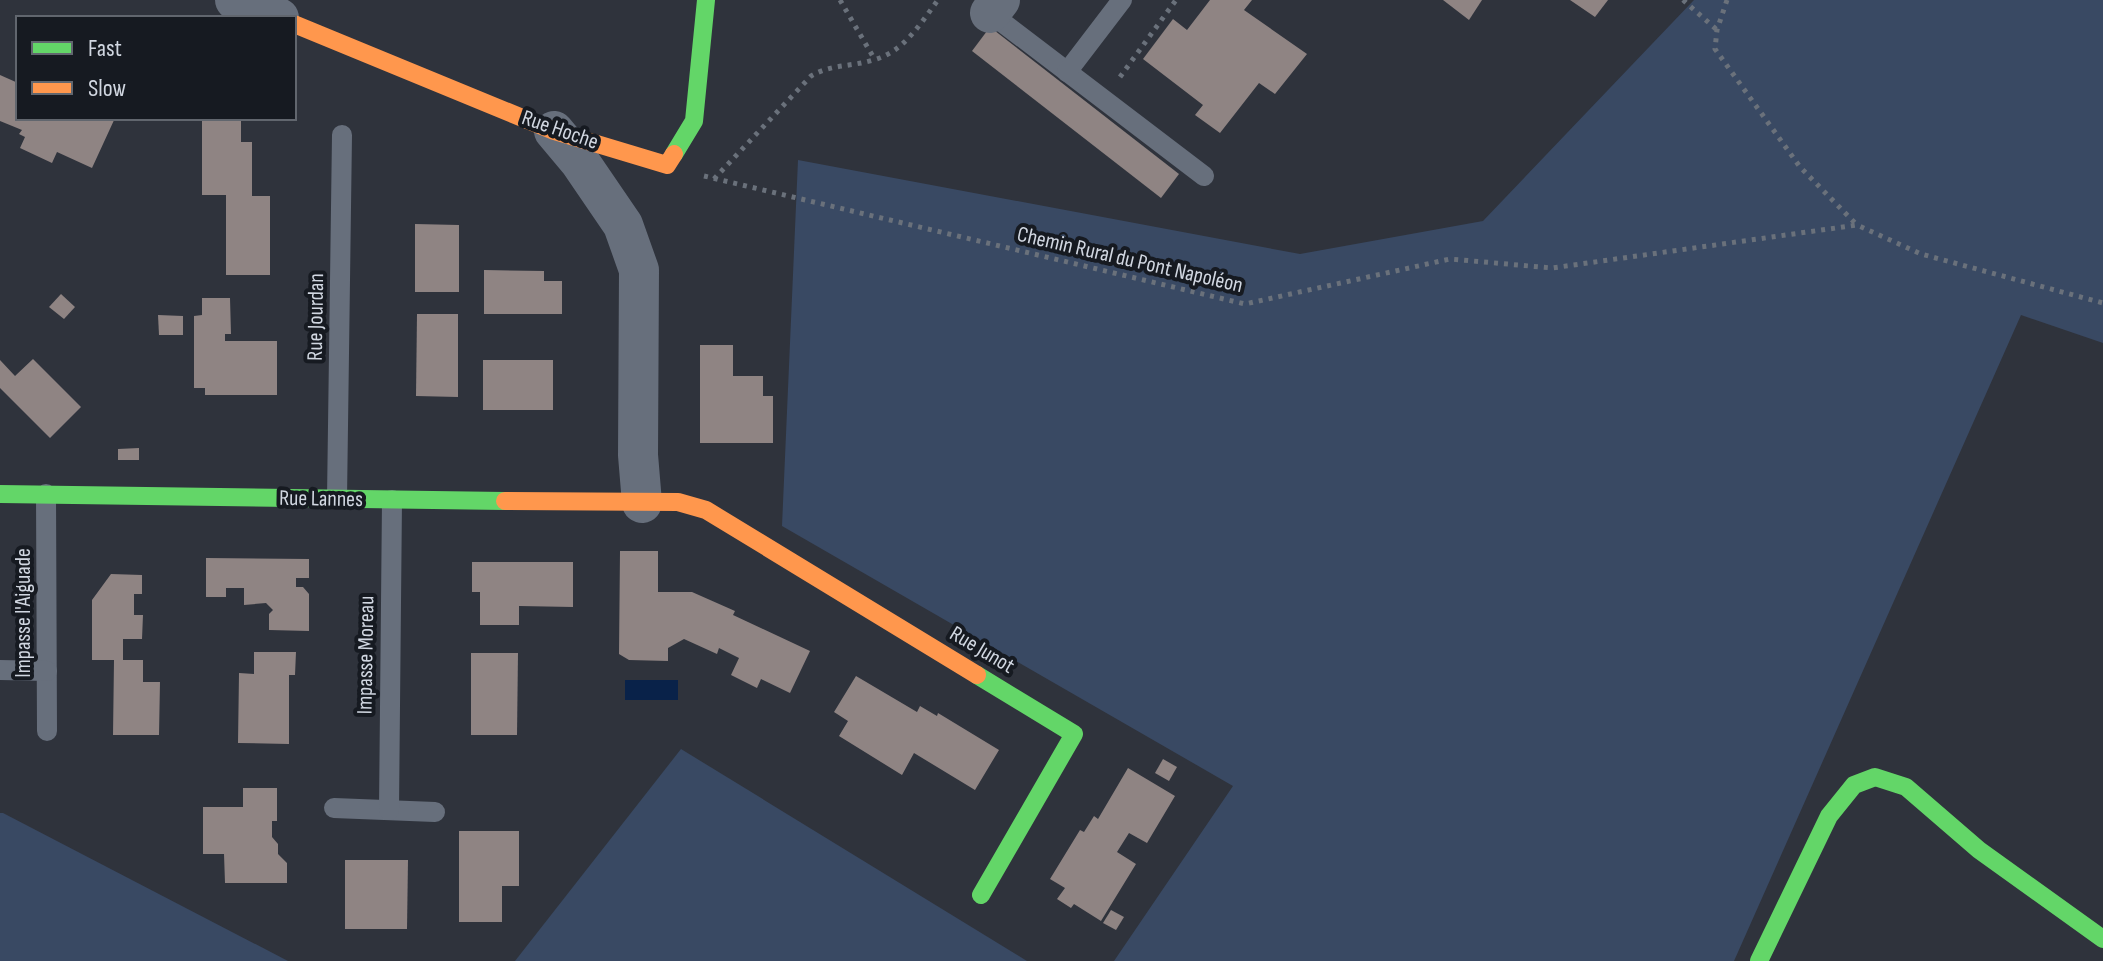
<svg xmlns="http://www.w3.org/2000/svg" width="2103" height="961" font-family="'Sofia Sans Condensed',sans-serif">
<rect width="100%" height="100%" fill="#2f333c"/>
<!-- green -->
<g fill="#394963">
<path d="M1694,0H2103V343L2021,315L1734,961H1114L1233,786L782,526L798,160L1300,254L1483,221Z"/>
<path d="M681,749L1027,961H515Z"/>
<path d="M0,813H3L288,961H0Z"/>
</g>
<!-- water -->
<rect fill="#092249" x="625" y="680" width="53" height="20"/>
<!-- building -->
<g fill="#8f8483">
<path d="M1210,0H1252L1244,10L1307,54L1275,94L1259,83L1220,133L1195,115L1203,105L1143,59L1173,19L1187,30Z"/>
<path d="M1443,0H1482L1469,20Z"/>
<path d="M1570,0H1608L1595,17Z"/>
<path d="M990,27L1179,174L1161,198L972,51Z"/>
<path d="M0,75L18,83V118H115L92,168L57,152L52,163L20,148L25,137L19,134L22,130L0,121Z"/>
<path d="M202,118H241V142H252V196H270V275H226V195H202Z"/>
<path d="M415,224L459,225V292H415Z"/>
<path d="M484,270L544,271V281H562V314H484Z"/>
<path d="M61,294L75,307L64,319L49,307Z"/>
<path d="M202,298H230L231,334H225V341H277V395H205V388H194V316L202,315Z"/>
<path d="M417,314H458V397L416,396Z"/>
<path d="M158,315L183,316V335H159Z"/>
<path d="M700,345H733V376H763V396H773V443H700Z"/>
<path d="M33,359L81,407L50,438L0,388V360L15,376Z"/>
<rect x="483" y="360" width="70" height="50"/>
<path d="M139,448V460H118V449Z"/>
<path d="M620,551H658V592H692L735,611L733,615L810,651L790,693L761,679L757,688L731,675L739,658L719,648L717,654L684,639L668,648V661L629,660L619,654Z"/>
<path d="M206,558L309,559V578H296V587H303L309,594V631L269,630V614L273,610L266,603L244,605V588H226V597H206Z"/>
<path d="M472,562H573V607L519,606V625H480V592H472Z"/>
<path d="M111,574L142,575V594H134V615H143L142,639H123V660H143V682H160L159,735H113L114,660H92V600Z"/>
<path d="M254,652H296L295,675H289V744L238,743L239,673L254,674Z"/>
<path d="M471,653H518L517,735H471Z"/>
<path d="M856,676L917,712L920,706L937,716L938,713L999,750L975,790L914,753L902,775L839,736L848,721L834,712Z"/>
<path d="M1163,759L1177,767L1169,781L1155,773Z"/>
<path d="M1128,768L1175,796L1147,843L1129,833L1117,852L1136,864L1101,921L1074,904L1071,908L1057,899L1065,888L1050,879L1080,830L1084,832L1094,816L1098,819Z"/>
<path d="M243,788H277V821H272V837L278,844V854L287,863V883H225L224,854H203V807H243Z"/>
<path d="M459,831H519V886H502V922H459Z"/>
<path d="M345,860H408L407,929H345Z"/>
<path d="M1111,910L1124,917L1116,930L1103,923Z"/>
</g>
<g fill="none" stroke-linecap="round" stroke-linejoin="round">
<!-- path -->
<g stroke="#6a717b" stroke-width="5" stroke-dasharray="4 6" stroke-linecap="butt">
<path d="M840,0L875,60"/>
<path d="M1683,0L1717,30"/>
<path d="M1727,0L1717,30L1715,49L1800,167L1857,225"/>
<path d="M1120,77L1176,0"/>
<path d="M704,176L1245,304L1450,259L1552,268L1857,225L1921,254L2103,303"/>
<path d="M714,179L811,76C831,64 851,67 873,60C904,52 920,24 938,0"/>
</g>
<!-- lane -->
<g stroke="#676f7c" stroke-width="20">
<path d="M990,13L1204,176"/>
<path d="M1067,72L1122,0"/>
<path d="M46,494L47,731"/>
<path d="M337,499L342,135"/>
<path d="M0,670L47,671"/>
<path d="M334,808L435,812"/>
<path d="M389,810L392,500"/>
</g>
<!-- street -->
<g stroke="#676f7c" stroke-width="40">
<path d="M235,0L279,18"/>
<path d="M990,13L1000,0"/>
<path d="M554,131L580,162L623,225L639,270L638,455L642,503"/>
</g>
<!-- fast -->
<g stroke="#63d668" stroke-width="18">
<path d="M674,154L694,121L706,0"/>
<path d="M0,494L505,501"/>
<path d="M977,675L1074,734L981,895"/>
<path d="M1759,961L1829,816L1854,785L1875,777L1906,787L1979,850L2103,939"/>
</g>
<!-- slow -->
<g stroke="#ff974d" stroke-width="18">
<path d="M294,24L554,131L667,165L674,154"/>
<path d="M505,501L678,502L706,510L977,675"/>
</g>
</g>
<g text-anchor="middle" dominant-baseline="central" stroke-width="8" stroke-linejoin="round" paint-order="stroke">
<!-- street labels -->
<g font-size="22" fill="#d1d7e1" stroke="#161a21">
<text transform="translate(560 130) rotate(19)">Rue Hoche</text>
<text transform="translate(1130 260) rotate(13)">Chemin Rural du Pont Napoléon</text>
<text transform="translate(316 317) rotate(-89)">Rue Jourdan</text>
<text transform="translate(321 499) rotate(1)">Rue Lannes</text>
<text transform="translate(23 613) rotate(-90)">Impasse l'Aiguade</text>
<text transform="translate(982 650) rotate(31)">Rue Junot</text>
<text transform="translate(366 655) rotate(-89)">Impasse Moreau</text>
</g>
</g>
<!-- legend -->
<rect x="16" y="16" width="280" height="104" fill="#161a21" stroke="#61666e" stroke-width="2"/>
<rect x="32" y="42" width="40" height="12" fill="#63d668" stroke="#61666e" stroke-width="2"/>
<text x="88" y="56" font-size="24" fill="#d1d7e1">Fast</text>
<rect x="32" y="82" width="40" height="12" fill="#ff974d" stroke="#61666e" stroke-width="2"/>
<text x="88" y="96" font-size="24" fill="#d1d7e1">Slow</text>
</svg>
